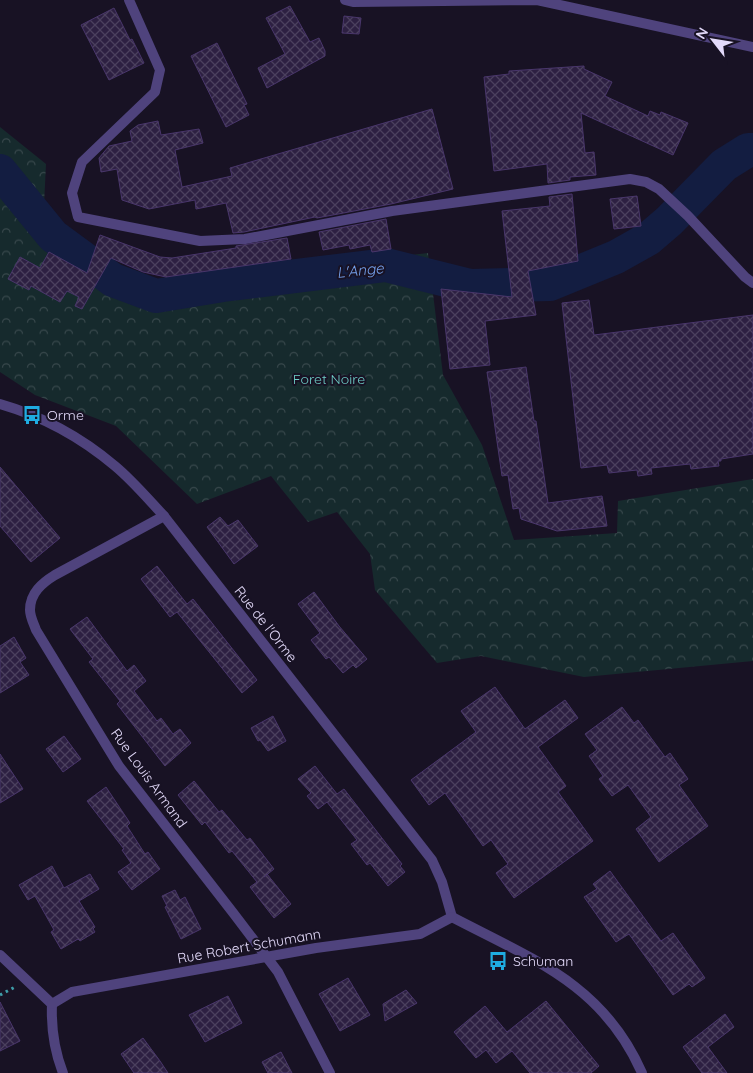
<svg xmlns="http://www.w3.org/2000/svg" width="753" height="1073" font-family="Quicksand,sans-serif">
<defs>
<pattern id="forest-crowns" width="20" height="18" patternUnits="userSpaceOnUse" patternTransform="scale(1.25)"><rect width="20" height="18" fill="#162a2d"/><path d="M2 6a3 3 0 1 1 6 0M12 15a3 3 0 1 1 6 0" fill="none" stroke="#38484c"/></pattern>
<pattern id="building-cross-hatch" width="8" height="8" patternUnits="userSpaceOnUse" patternTransform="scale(1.25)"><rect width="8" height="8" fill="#2d2042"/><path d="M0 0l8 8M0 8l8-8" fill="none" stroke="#4b405e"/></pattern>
</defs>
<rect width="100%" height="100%" fill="#181224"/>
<!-- forest -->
<path fill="url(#forest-crowns)" d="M0,127L46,164L44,205L103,266L166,284L428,253L443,375L482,445L514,540L617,533L618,501L753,479V661L584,677L481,656L437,663L375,590L370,554L337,512L308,522L271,476L197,504L116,426L35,395L0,372Z"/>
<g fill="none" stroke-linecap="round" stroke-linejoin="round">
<!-- river -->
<path stroke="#131d41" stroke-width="34" d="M0,171L53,236L113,280L156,296L223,285L386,265L470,286L550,284L616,257L648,239L669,221L724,165L748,150H753"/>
</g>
<!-- building -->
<g fill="url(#building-cross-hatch)" stroke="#49366b">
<path d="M290,6L310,42L319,38L325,51V56L267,88L258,68L285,54L266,18Z"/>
<path d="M114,8L130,40L132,39L144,63L109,80L81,25Z"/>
<path d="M344,16L361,18L359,34L342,33Z"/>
<path d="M217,43L247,104L244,105L249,115L226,127L191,56Z"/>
<path d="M584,66V69L612,82L605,96L648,116L650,111L660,115L661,112L688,123L673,155L581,113L585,153L594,152L596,175L570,177V180L548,183L547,164L494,171L484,77L509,74V71Z"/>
<path d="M432,109L453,189L391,204L317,218L315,217L244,232L233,233L226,203L196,209L195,200L149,209L122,200L117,169L101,172L99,158L109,146L132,141L130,131L138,125L158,121L161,135L199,129L203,143L175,150L182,187L232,176L230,168Z"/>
<path d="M572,194L578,261L528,271L536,315L485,321L490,365L450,369L441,289L512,297L502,211L550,206L549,197Z"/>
<path d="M637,196L641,226L614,229L610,199Z"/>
<path d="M386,219L391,249L372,252L370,245L350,249L349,245L323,250L319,232Z"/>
<path d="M100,235L160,257L172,258L236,248V246L287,238L291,259L166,277L143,272L111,258L82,309L75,306L79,297L67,291L60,302L31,286L29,290L8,279L20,257L40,268L49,252L87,273Z"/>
<path d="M589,300L594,335L753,315V454L721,459V461H718L719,466L691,469L690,464L651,468L652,474L638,476L637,470L609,473L607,465L581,468L562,303Z"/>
<path d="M526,367L534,421H536L548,503L602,496L607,526L557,531L521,519L519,508L513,509L508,475L502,476L487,372Z"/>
<path d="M0,467L60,538L31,562L0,526Z"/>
<path d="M220,517L228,526L238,520L258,546L234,564L207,527Z"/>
<path d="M157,566L187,604L193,599L257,680L242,693L177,612L170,617L141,579Z"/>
<path d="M314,592L339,626L367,659L356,668L353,665L343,673L329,657L326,659L311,640L320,633L298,604Z"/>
<path d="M87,617L127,671L134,665L146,681L134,691L157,721L161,718L173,734L180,729L191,743L165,766L117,704L120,701L89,662L93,659L70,629Z"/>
<path d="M14,637L26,658L20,662L29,675L0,693V646Z"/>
<path d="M495,687L525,729L565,700L578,718L538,747L566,786L558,792L593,841L514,898L496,873L508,864L491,840L483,846L445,793L429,805L411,780L476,732L461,711Z"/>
<path d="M622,707L634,723L638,720L665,757L670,753L688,779L679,785L708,826L659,862L636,829L651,817L628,785L612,796L599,779L603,776L589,756L597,750L585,734Z"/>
<path d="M273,716L286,741L268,751L260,740L258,741L251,728Z"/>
<path d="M64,736L81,759L63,772L46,749Z"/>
<path d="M0,754L23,789L0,803Z"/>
<path d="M315,766L337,794L344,789L402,864L400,866L405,872L388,886L370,863L367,865L351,844L357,840L327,802L318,809L307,796L311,793L298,779Z"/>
<path d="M194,781L219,812L222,810L247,840L250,838L274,869L264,877L267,874L291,904L274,918L250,887L257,882L232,851L229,853L205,822L202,825L178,795Z"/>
<path d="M106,787L130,823L127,826L145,854L148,852L160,869L132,890L118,872L131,863L122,850L124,849L87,801Z"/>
<path d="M52,866L64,888L90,874L99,889L79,901L95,927L93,929L95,932L80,941L78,939L61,949L51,932L54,930L35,896L28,900L19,885Z"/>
<path d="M610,871L661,941L673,933L705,978L692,987L689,984L673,995L629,934L616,942L584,897L597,889L593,884Z"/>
<path d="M175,890L180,900L185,897L201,929L181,939L165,907L167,906L162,896Z"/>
<path d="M348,978L370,1015L340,1031L319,994Z"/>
<path d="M406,990L417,1003L385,1021L383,1004Z"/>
<path d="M228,996L242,1023L205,1042L189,1015Z"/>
<path d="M546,1001L599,1066L591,1073H530L512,1051L496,1063L486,1050L476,1058L454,1032L485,1006L507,1032Z"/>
<path d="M0,1002L20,1041L0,1051Z"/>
<path d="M725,1014L734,1027L708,1047L727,1073H702L683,1047Z"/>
<path d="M143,1038L160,1061L168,1073H134L121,1054Z"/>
<path d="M281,1052L292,1073H268L262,1062Z"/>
</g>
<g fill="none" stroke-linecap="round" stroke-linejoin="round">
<!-- path -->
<path stroke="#3f9da8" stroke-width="3" stroke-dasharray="2.5 4" stroke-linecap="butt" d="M0,995L15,987"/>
<!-- minor -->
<g stroke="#4f437d" stroke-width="10">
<path d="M129,0L160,70L155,92L82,162L72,193L78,217L200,241L245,239L392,211L630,179L646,182L659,189L688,216L745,277L753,283"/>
<path d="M0,404C42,416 82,438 115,466C133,481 148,499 164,516L432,860L442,882L452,917"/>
<path d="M164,516L55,575C42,583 30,593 30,610C30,617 34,624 36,630L119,766L234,914L278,972L330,1073"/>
<path d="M452,917C532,959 603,984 642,1073"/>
<path d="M0,955L52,1004C51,1028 54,1050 63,1073"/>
<path d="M52,1004L72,992L316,948L420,934L452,917"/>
</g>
<!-- tertiary -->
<path stroke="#4f437d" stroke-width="10" d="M345,0L353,2L537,0L753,47"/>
</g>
<!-- icons -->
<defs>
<g id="bus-bare" transform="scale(1.5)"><path d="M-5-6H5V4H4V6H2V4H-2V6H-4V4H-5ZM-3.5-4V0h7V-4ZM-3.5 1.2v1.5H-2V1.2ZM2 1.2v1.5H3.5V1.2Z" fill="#1face1" stroke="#181224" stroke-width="2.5" paint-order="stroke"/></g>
</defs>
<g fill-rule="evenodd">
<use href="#bus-bare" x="32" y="415"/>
<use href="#bus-bare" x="498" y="961"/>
</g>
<g text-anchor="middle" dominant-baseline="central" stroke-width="4" stroke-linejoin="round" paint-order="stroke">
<!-- park labels -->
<g font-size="14" fill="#6fd1c9" stroke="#181224">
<text x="329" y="379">Foret Noire</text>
</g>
<!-- poi labels -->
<g font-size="14" fill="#e3dafa" stroke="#181224" text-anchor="start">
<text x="47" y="415">Orme</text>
<text x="513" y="961">Schuman</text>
</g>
<!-- street labels -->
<g font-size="14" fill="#e3dafa" stroke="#181224">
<text transform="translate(266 624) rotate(52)">Rue de l'Orme</text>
<text transform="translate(149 778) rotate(54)">Rue Louis Armand</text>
<text transform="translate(249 946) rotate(-10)">Rue Robert Schumann</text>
</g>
<!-- water labels -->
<g font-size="15" font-style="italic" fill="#75a1ec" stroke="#181224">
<text transform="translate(360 270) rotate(-6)">L'Ange</text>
</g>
</g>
<!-- north arrow -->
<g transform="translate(713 40) rotate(301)" stroke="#181224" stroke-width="4" paint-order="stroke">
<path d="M0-4L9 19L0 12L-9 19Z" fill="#e3dafa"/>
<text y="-8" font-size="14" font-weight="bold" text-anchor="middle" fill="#e3dafa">N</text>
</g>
</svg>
